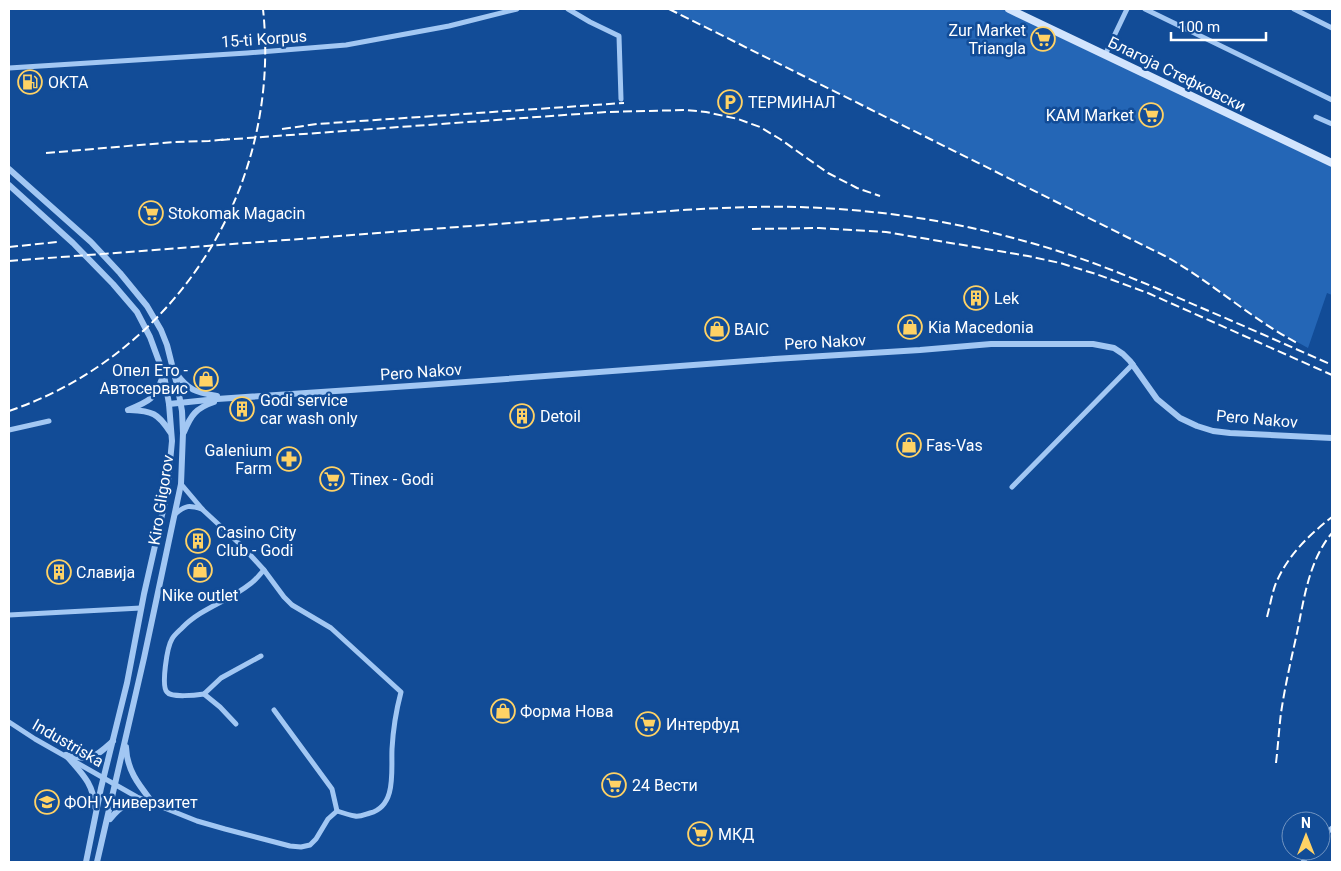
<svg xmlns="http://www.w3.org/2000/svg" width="1341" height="871" font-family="Roboto,sans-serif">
<rect width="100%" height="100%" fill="#124c97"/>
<!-- green -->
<path fill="#2466b6" d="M669,9H1006L1332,163V295L1327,293L1308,348L1270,327L1195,274L1165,256Z"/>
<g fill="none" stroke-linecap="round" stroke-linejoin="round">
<!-- minor -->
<g stroke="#a2c7f3" stroke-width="5">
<path d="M568,9L590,22L619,36L621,99"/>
<path d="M1145,9L1332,100"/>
<path d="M1294,9L1332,28"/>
<path d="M1105,55L1127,9"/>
<path d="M9,68L247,53L346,45L449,26L517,9"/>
<path d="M1316,117L1332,124"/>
<path d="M9,430L49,421"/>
<path d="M1012,487L1133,364"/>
<path d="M175,514C186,505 189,505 202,509"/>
<path d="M9,615L141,608"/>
<path d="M261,656L221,678L204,694C197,695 171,698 167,692C161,686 167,647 172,639C174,635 179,631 182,628C201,608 229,601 250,584C255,581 259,575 264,570"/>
<path d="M204,694L220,707L236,724"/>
<path d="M274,710L332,789L337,811"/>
<path d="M9,722L35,739L137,797L197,821L225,829L290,846L301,847L310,845L316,839L328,819L337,811C343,813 349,815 355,816C360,817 366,814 370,813C397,806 391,770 392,749C393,730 396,711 401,692L331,628L292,605L284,597L264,570L243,547L203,510L181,484"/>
<path d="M1321,838L1332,828"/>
<path d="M1303,862L1310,851"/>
</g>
<!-- tertiary -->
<g stroke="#a2c7f3" stroke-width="6">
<path d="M9,169L91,242L120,273L147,306L161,330L167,345L178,389L182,411L183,433L181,484L144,658L97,862"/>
<path d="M9,185L73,243L113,284L137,312L150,337L164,375L169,404L172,441L167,493L144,594L127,683L101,788L86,862"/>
<path d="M176,373C189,391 196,392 217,396"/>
<path d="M169,404L217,399L425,385L774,359L920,350L991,344H1093L1114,348L1123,354L1130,361L1157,399L1180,418L1197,426L1213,431L1230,433L1332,438"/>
<path d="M128,410C150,401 155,399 163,376"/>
<path d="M130,410C152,411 158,413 170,432"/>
<path d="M184,432C191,415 196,408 214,402"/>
<path d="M126,747C127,771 139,785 153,803"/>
<path d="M66,755C81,773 93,782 95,807"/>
<path d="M66,755C92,761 94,758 113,741"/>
<path d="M110,819C123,803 131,800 153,803"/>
</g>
<!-- secondary -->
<path stroke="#d2e4fd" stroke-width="8" d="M1009,9L1332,163"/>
<!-- rail -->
<g stroke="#fff" stroke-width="2" stroke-dasharray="9 4" stroke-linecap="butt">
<path d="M669,9L1165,256C1212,282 1251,319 1299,344"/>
<path d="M282,129L317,124L624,103"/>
<path d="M221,140L606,112L686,110L706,112L738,119L760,127L780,139L828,173L857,188L880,196"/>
<path d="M46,153L175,142L209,141L228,139"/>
<path d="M752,229L819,228L886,232L1028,256L1060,263L1096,274L1148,293L1332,375"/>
<path d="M9,234H10"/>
<path d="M9,247L57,242"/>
<path d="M9,261L682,210C720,208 758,206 796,207C873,209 950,220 1024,241C1084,257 1141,281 1197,306C1242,325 1287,345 1332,365"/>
<path d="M9,411C178,353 282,186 263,9"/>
<path d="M1267,617C1270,606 1272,593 1276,583C1288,555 1309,535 1332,517"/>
<path d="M1276,763C1278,746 1279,729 1281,713C1285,686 1291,660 1297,633C1304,599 1309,560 1332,533"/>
</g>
</g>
<!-- icons -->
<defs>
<g id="supermarket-ring" transform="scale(1.25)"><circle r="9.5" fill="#124c97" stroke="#ffd265" stroke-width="1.5"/><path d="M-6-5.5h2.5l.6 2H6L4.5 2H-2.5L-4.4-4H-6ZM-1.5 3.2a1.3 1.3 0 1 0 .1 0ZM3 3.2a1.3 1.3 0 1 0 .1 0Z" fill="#ffd265"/></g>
<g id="fuel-ring" transform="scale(1.25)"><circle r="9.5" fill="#124c97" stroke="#ffd265" stroke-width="1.5"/><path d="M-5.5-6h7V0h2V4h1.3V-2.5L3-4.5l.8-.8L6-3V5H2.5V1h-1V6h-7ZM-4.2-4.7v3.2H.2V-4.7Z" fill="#ffd265"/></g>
<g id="parking-ring" transform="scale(1.25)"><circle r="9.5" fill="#124c97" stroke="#ffd265" stroke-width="1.5"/><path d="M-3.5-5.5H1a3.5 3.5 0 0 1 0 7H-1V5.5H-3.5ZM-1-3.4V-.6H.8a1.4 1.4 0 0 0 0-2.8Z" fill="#ffd265"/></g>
<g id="building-ring" transform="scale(1.25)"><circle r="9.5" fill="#124c97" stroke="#ffd265" stroke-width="1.5"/><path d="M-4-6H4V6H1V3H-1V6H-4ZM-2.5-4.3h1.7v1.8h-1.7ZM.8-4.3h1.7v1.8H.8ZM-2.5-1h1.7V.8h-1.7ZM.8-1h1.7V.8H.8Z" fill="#ffd265"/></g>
<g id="shop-ring" transform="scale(1.25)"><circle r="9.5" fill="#124c97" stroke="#ffd265" stroke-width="1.5"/><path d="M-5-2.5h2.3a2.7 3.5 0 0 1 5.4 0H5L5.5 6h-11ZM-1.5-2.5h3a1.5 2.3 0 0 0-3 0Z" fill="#ffd265"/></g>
<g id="pharmacy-ring" transform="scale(1.25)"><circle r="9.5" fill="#124c97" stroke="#ffd265" stroke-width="1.5"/><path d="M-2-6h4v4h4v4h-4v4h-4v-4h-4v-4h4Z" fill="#ffd265"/></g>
<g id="university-ring" transform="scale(1.25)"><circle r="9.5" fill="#124c97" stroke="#ffd265" stroke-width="1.5"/><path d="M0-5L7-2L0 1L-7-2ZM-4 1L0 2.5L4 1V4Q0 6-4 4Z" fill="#ffd265"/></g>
</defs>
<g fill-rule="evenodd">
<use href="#supermarket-ring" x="1043" y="39"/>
<use href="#fuel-ring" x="30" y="82"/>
<use href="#parking-ring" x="730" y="102"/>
<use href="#supermarket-ring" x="1151" y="115"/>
<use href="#supermarket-ring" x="151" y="213"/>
<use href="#building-ring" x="976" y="298"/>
<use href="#shop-ring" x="910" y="327"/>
<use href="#shop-ring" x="717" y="329"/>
<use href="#shop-ring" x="206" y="379"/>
<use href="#building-ring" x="242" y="409"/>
<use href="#building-ring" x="522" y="416"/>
<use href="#shop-ring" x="909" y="445"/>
<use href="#pharmacy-ring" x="289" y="459"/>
<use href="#supermarket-ring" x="332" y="479"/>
<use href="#building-ring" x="198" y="541"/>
<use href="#shop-ring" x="200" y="570"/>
<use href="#building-ring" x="59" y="572"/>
<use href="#shop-ring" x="503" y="711"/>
<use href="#supermarket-ring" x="648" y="724"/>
<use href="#supermarket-ring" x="614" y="785"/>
<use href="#university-ring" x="47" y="802"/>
<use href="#supermarket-ring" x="700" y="834"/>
</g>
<g text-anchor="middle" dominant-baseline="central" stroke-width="5" stroke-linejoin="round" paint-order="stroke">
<!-- poi labels -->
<g font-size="16" fill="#fff" stroke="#124c97" text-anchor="start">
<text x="1026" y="30" text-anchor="end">Zur Market<tspan x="1026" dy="18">Triangla</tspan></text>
<text x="48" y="82">OKTA</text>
<text x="748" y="102">ТЕРМИНАЛ</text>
<text x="1134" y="115" text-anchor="end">KAM Market</text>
<text x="168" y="213">Stokomak Magacin</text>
<text x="994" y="298">Lek</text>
<text x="928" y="327">Kia Macedonia</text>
<text x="734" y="329">BAIC</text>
<text x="188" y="370" text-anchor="end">Опел Ето -<tspan x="188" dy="18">Автосервис</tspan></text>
<text x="260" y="400">Godi service<tspan x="260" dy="18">car wash only</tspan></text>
<text x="540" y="416">Detoil</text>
<text x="926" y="445">Fas-Vas</text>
<text x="272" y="450" text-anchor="end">Galenium<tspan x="272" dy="18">Farm</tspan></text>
<text x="350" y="479">Tinex - Godi</text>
<text x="216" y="532">Casino City<tspan x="216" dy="18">Club - Godi</tspan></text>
<text x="76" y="572">Славија</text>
<text x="200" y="595" text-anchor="middle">Nike outlet</text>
<text x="520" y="711">Форма Нова</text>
<text x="666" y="724">Интерфуд</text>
<text x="632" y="785">24 Вести</text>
<text x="64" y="802">ФОН Универзитет</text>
<text x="718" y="834">МКД</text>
</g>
<!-- street labels -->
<g font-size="16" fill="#fff" stroke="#124c97">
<text transform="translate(264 39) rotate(-4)">15-ti Korpus</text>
<text transform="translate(1177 74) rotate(26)">Благоја Стефковски</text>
<text transform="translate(825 342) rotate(-3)">Pero Nakov</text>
<text transform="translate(421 372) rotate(-4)">Pero Nakov</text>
<text transform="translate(1257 419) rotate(5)">Pero Nakov</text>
<text transform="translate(161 500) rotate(-81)">Kiro Gligorov</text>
<text transform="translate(68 743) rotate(30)">Industriska</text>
</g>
</g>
<!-- border -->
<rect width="1341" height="871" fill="none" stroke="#ffffff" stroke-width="20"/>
<!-- north arrow -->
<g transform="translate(1306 836)"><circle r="24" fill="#124c97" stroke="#7194c1"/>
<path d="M0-4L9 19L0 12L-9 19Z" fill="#ffd265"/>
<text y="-8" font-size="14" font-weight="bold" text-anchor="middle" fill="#ffffff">N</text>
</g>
<!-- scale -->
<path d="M1171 32v8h95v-8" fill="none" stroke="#ffffff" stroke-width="2.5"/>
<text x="1178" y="32" font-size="15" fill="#ffffff" stroke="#124c97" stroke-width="4" paint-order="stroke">100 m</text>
</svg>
